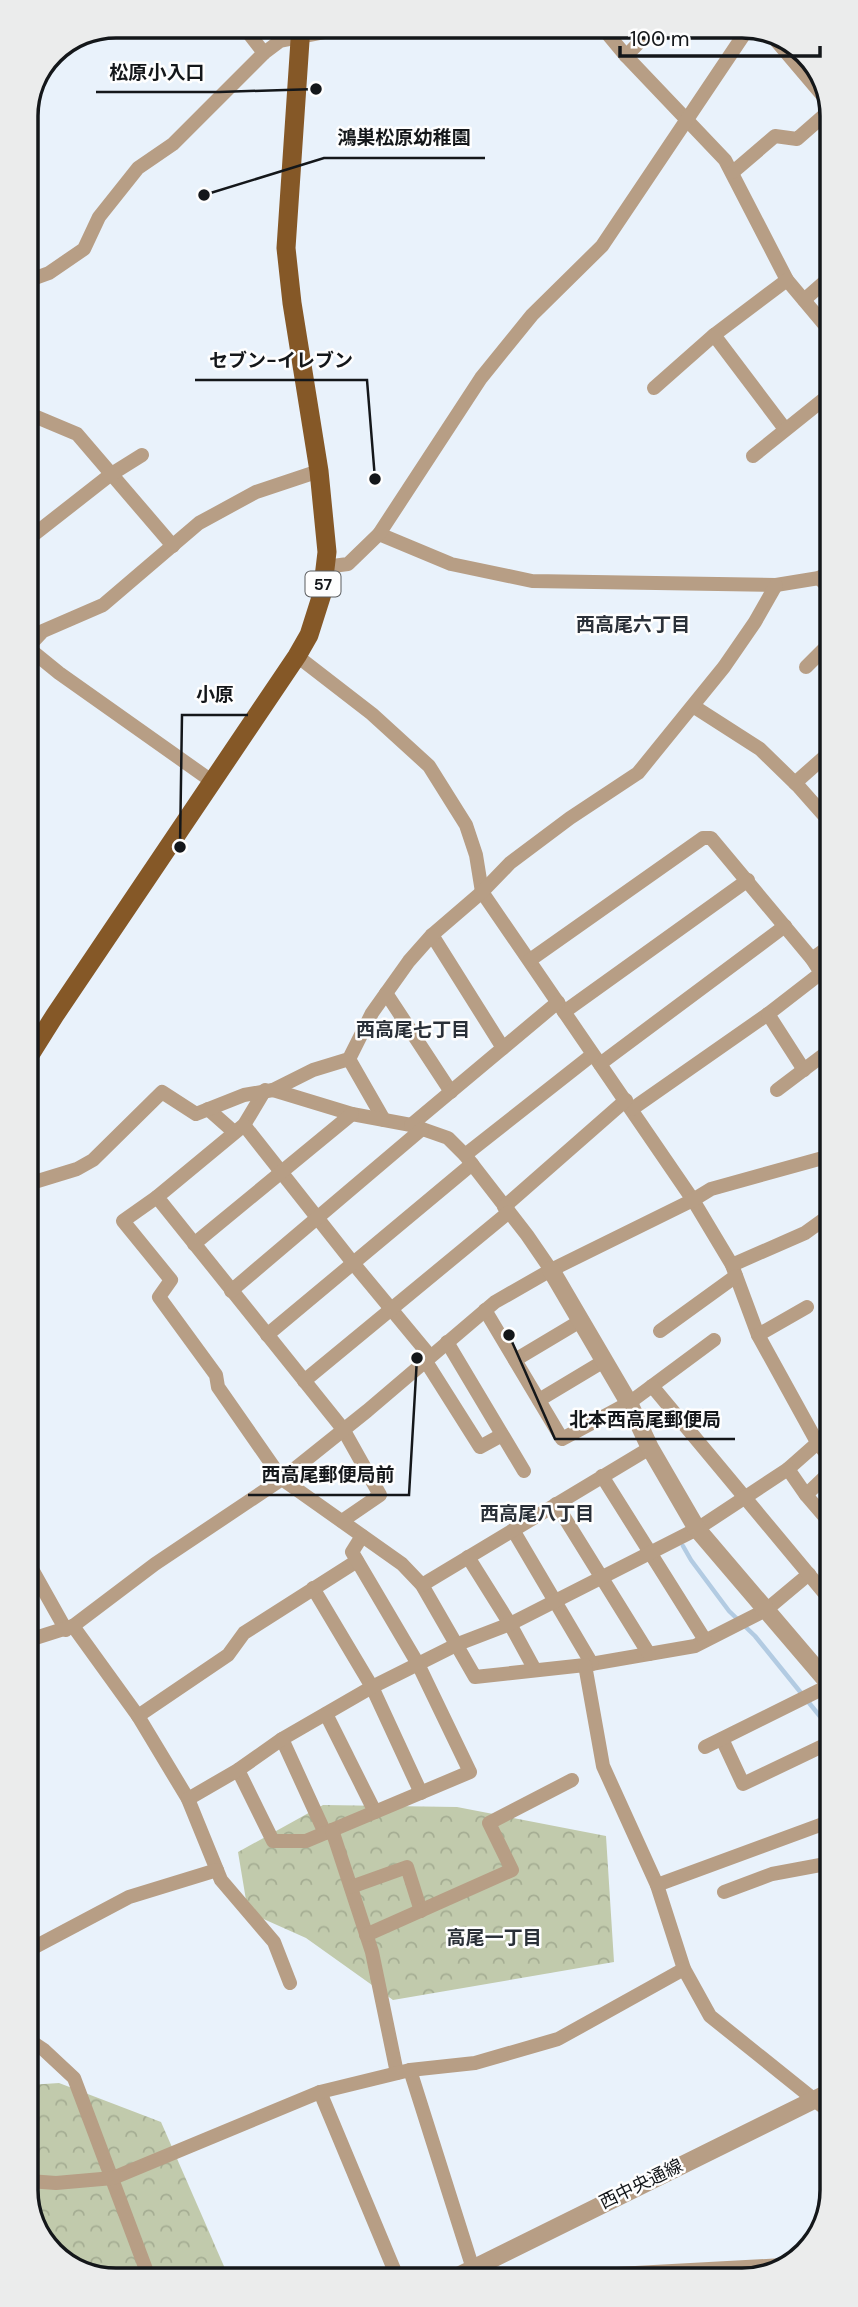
<svg xmlns="http://www.w3.org/2000/svg" width="858" height="2307" font-family="'DM Sans','Noto Sans JP',sans-serif">
<defs>
<pattern id="forest-crowns" width="20" height="18" patternUnits="userSpaceOnUse" patternTransform="scale(1.75)"><rect width="20" height="18" fill="#c1caac"/><path d="M2 6a3 3 0 1 1 6 0M12 15a3 3 0 1 1 6 0" fill="none" stroke="#a5ad93"/></pattern>
</defs>
<rect width="100%" height="100%" fill="#e9f2fb"/>
<!-- forest -->
<g fill="url(#forest-crowns)">
<path d="M323,1805L457,1807L606,1836L614,1962L393,2000L306,1938L248,1912L238,1852Z"/>
<path d="M59,2083L161,2122L230,2280L110,2281L57,2259L29,2214V2085Z"/>
</g>
<g fill="none" stroke-linecap="round" stroke-linejoin="round">
<!-- stream -->
<path stroke="#b2cbe2" stroke-width="4.5" d="M683,1546L691,1560L729,1611L755,1636L831,1730"/>
<!-- minor -->
<g stroke="#b79e85" stroke-width="14">
<path d="M243,26L264,53"/>
<path d="M601,26L626,56L725,160L787,280L829,330"/>
<path d="M773,37L829,103"/>
<path d="M626,56L655,26"/>
<path d="M733,172L775,136L797,139L829,111"/>
<path d="M27,281L49,273L84,249L99,217L138,168L173,144L264,53L280,41L355,26"/>
<path d="M804,300L829,278"/>
<path d="M714,335L785,429"/>
<path d="M654,388L714,335L787,280"/>
<path d="M27,413L77,434L173,546"/>
<path d="M753,456L829,395"/>
<path d="M379,534L451,564L532,581L776,585L819,578L829,572"/>
<path d="M27,540L110,475L142,455"/>
<path d="M325,567L348,564L379,534L481,378L532,315L602,246L749,27"/>
<path d="M819,578L829,588"/>
<path d="M27,647L59,673L213,782"/>
<path d="M28,647L43,631L103,605L199,523L256,492L319,471"/>
<path d="M297,656L372,714L429,766L466,825L476,855L482,892L693,1200L732,1265L758,1335L817,1442L831,1460"/>
<path d="M806,667L829,644"/>
<path d="M693,706L760,749L799,787L830,822"/>
<path d="M795,783L830,752"/>
<path d="M827,882L830,880"/>
<path d="M432,935L503,1048"/>
<path d="M812,959L830,946"/>
<path d="M530,960L703,838H711L812,959L821,973L768,1014L632,1109"/>
<path d="M821,973L830,984"/>
<path d="M386,993L451,1092"/>
<path d="M564,1012L748,880"/>
<path d="M768,1014L804,1070"/>
<path d="M349,1059L384,1120"/>
<path d="M600,1064L785,926"/>
<path d="M265,1090L244,1125L157,1197L343,1429L380,1495L342,1521"/>
<path d="M273,1090L352,1114L411,1125L448,1138L465,1155L527,1235L551,1270"/>
<path d="M777,1090L830,1050"/>
<path d="M208,1109L234,1132"/>
<path d="M826,1112L830,1116"/>
<path d="M244,1125L353,1263L430,1356"/>
<path d="M411,1125L558,1002"/>
<path d="M465,1155L592,1055"/>
<path d="M28,1184L77,1169L93,1160L162,1092L196,1114L244,1095L273,1090L313,1070L349,1059L372,1013L409,961L432,935L482,892L510,863L570,818L638,773L724,667L755,622L776,585"/>
<path d="M157,1197L123,1221L171,1280L159,1297L216,1375L218,1387L282,1479L402,1564L422,1585L475,1677L585,1665L695,1646L766,1610L809,1574"/>
<path d="M504,1207L626,1100"/>
<path d="M194,1244L352,1114"/>
<path d="M732,1265L805,1233L830,1215"/>
<path d="M231,1291L422,1129"/>
<path d="M485,1310L562,1439L629,1403L714,1340"/>
<path d="M660,1331L736,1276"/>
<path d="M267,1335L472,1164"/>
<path d="M758,1335L807,1307"/>
<path d="M447,1342L524,1471"/>
<path d="M425,1360L480,1447L502,1435"/>
<path d="M515,1360L582,1320"/>
<path d="M304,1381L509,1212"/>
<path d="M652,1386L831,1601"/>
<path d="M539,1400L604,1361"/>
<path d="M788,1469L831,1431"/>
<path d="M602,1476L705,1640"/>
<path d="M806,1495L831,1471"/>
<path d="M556,1504L649,1654"/>
<path d="M513,1530L592,1664"/>
<path d="M468,1557L510,1624L535,1670"/>
<path d="M29,1564L66,1630"/>
<path d="M422,1585L650,1448"/>
<path d="M313,1588L372,1687L421,1793"/>
<path d="M73,1626L138,1716L188,1799L221,1880L274,1942L290,1983"/>
<path d="M29,1640L73,1626L155,1564L282,1479L367,1411L495,1302L551,1270L693,1200L711,1189L830,1156"/>
<path d="M585,1665L603,1766L657,1885L684,1969L710,2016L832,2114"/>
<path d="M326,1714L375,1812"/>
<path d="M138,1716L228,1655L244,1633L357,1561"/>
<path d="M282,1739L325,1833"/>
<path d="M722,1739L743,1784L831,1742"/>
<path d="M705,1747L830,1685"/>
<path d="M238,1770L273,1841H306L470,1772L418,1664L352,1552L362,1536"/>
<path d="M188,1799L238,1770L282,1739L372,1687L458,1644L510,1624L697,1529L788,1469L806,1495L831,1524"/>
<path d="M332,1830L372,1952L397,2073"/>
<path d="M657,1885L831,1821"/>
<path d="M351,1887L407,1867L421,1911"/>
<path d="M724,1892L772,1874L831,1863"/>
<path d="M366,1935L512,1870L489,1823L572,1780"/>
<path d="M29,1950L129,1897L217,1870"/>
<path d="M29,2040L44,2050L74,2078L150,2280"/>
<path d="M410,2070L473,2269"/>
<path d="M320,2092L398,2279"/>
<path d="M29,2181L56,2183L113,2178L320,2092L410,2070L475,2063L558,2039L684,1969"/>
<path d="M604,2278L617,2274L783,2265"/>
</g>
<!-- tertiary -->
<g stroke="#b79e85" stroke-width="18">
<path d="M551,1270L629,1403L650,1448L697,1529L831,1686"/>
<path d="M452,2279L832,2091"/>
</g>
<!-- primary -->
<path stroke="#855827" stroke-width="19" d="M28,1058L55,1015L297,656L309,635L322,594L327,552L319,471L292,303L286,248L301,26"/>
</g>
<g text-anchor="middle" dominant-baseline="central" stroke-width="5" stroke-linejoin="round" paint-order="stroke">
<!-- shield labels -->
<rect fill="#fefefe" stroke="#5a5c5e" stroke-width="2" x="305.5" y="571.5" width="35" height="25" rx="5"/>
<g font-size="16" font-weight="bold" fill="#14171a">
<text x="323" y="584">57</text>
</g>
<!-- street labels -->
<g font-size="18" fill="#14171a" stroke="#fefefe">
<text transform="translate(641 2184) rotate(-26)">西中央通線</text>
</g>
<!-- neighbourhood labels -->
<g font-size="19" font-weight="bold" fill="#2a3038" stroke="#fefefe">
<text x="633" y="624">西高尾六丁目</text>
<text x="413" y="1029">西高尾七丁目</text>
<text x="537" y="1513">西高尾八丁目</text>
<text x="494" y="1937">高尾一丁目</text>
</g>
</g>
<!-- crop -->
<path d="M0 0H858V2307H0ZM116 38H742A78 78 0 0 1 820 116V2190A78 78 0 0 1 742 2268H116A78 78 0 0 1 38 2190V116A78 78 0 0 1 116 38Z" fill="#ebecec" fill-rule="evenodd"/>
<path fill="none" stroke="#14171a" stroke-width="3.5" d="M116 38H742A78 78 0 0 1 820 116V2190A78 78 0 0 1 742 2268H116A78 78 0 0 1 38 2190V116A78 78 0 0 1 116 38Z"/>
<!-- callouts -->
<path fill="none" stroke="#14171a" stroke-width="2.5" d="M316 89L219 92H96M204 195L324 158H485M375 479L367 380H195M180 847L182 715H248M509 1335L555 1439H735M417 1358L409 1495H248"/>
<g fill="#14171a" stroke="#fefefe" stroke-width="2.5">
<circle cx="316" cy="89" r="7"/>
<circle cx="204" cy="195" r="7"/>
<circle cx="375" cy="479" r="7"/>
<circle cx="180" cy="847" r="7"/>
<circle cx="509" cy="1335" r="7"/>
<circle cx="417" cy="1358" r="7"/>
</g>
<g font-size="19" text-anchor="middle" font-weight="bold" fill="#14171a" stroke="#fefefe" stroke-width="5" stroke-linejoin="round" paint-order="stroke">
<text x="157" y="79">松原小入口</text>
<text x="404" y="144">鴻巣松原幼稚園</text>
<text x="281" y="367">セブン-イレブン</text>
<text x="215" y="701">小原</text>
<text x="645" y="1426">北本西高尾郵便局</text>
<text x="328" y="1481">西高尾郵便局前</text>
</g>
<!-- scale -->
<path d="M620 46v10h200v-10" fill="none" stroke="#14171a" stroke-width="3.5"/>
<text x="630" y="46" font-size="21" fill="#14171a" stroke="#fefefe" stroke-width="5" paint-order="stroke">100 m</text>
</svg>
